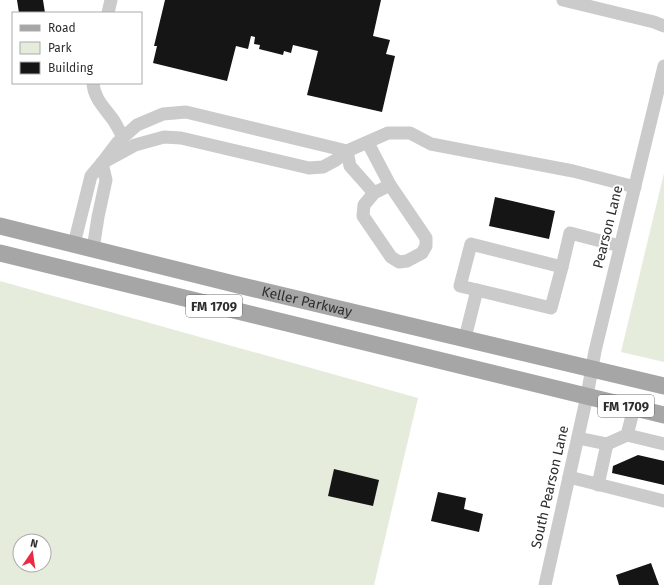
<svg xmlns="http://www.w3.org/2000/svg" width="664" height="585" font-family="'Fira Sans',sans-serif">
<rect width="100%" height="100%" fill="#fff"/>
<!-- green -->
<g fill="#e5ecdb" fill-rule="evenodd">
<path d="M664,173V362L621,352Z"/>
<path d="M0,281L418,398L374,585H0ZM20,541H44V565H20Z"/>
</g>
<!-- building -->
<g fill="#151515">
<path d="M17,0H43L45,13H19Z"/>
<path d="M165,0H381L373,36L390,40L386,54L395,56L382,112L307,95L318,51L293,45L291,53L284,51L283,55L259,49L260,45L254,44L255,37L251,36L248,49L236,46L227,81L153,63L157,46H154Z"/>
<path d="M495,197L555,211L549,239L489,226Z"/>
<path d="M638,455L664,461V485L612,473L613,466Z"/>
<path d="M334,469L379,480L373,506L328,496Z"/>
<path d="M438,492L466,498L464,509L483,514L479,532L431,521Z"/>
<path d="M651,563L659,585H619L616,575Z"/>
</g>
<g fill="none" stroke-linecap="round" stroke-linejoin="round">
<!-- minor -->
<g stroke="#cbcbcb" stroke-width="13">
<path d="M563,0L654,22L664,26"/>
<path d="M108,13L111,0"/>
<path d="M93,83C94,99 105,108 114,121C117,126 120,132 123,137"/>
<path d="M368,143L390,185L426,238V246L422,253L407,261L399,262L391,257L363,216L364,205L374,193L390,185"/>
<path d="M347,151L350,166L374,193"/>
<path d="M102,163L135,145L164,137L181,138L309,168L323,167L336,160L347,151L388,133H410L431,144L573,171L635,187"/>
<path d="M74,244L91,176L102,163L118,142L137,125L163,114L186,112L347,151"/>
<path d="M93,249L98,217L106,180L102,163"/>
<path d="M477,290L551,308L562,267"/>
<path d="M465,338L477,290L460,286L471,244L562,267L570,233L620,246"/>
<path d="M627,435L664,444"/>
<path d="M578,438L607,444L627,435L634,408"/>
<path d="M569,477L664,501"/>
<path d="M598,485L607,444"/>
<path d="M545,585L587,396L595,351L664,66"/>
</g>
<!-- major -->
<g stroke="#a6a6a6" stroke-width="17">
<path id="s1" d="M0,226L238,285L664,386"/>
<path d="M0,253L664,415"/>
</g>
</g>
<g text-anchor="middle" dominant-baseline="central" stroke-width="4" stroke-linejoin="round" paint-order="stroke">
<!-- shield labels -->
<g fill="#fff" stroke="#6d6d6d" stroke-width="1">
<rect x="186" y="295" width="56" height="22" rx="3"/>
<rect x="598" y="395" width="56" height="22" rx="3"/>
</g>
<g font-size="13" font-weight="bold" fill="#2e2e2e">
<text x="214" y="306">FM 1709</text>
<text x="626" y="406">FM 1709</text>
</g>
<!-- street labels -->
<g font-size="14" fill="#2e2e2e" stroke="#fff">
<text transform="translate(608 227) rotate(-76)">Pearson Lane</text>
<text stroke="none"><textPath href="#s1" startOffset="316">Keller Parkway</textPath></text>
<text transform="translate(550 487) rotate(-77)">South Pearson Lane</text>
</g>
</g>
<!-- legend -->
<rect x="12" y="12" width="130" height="72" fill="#ffffff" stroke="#ababab"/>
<rect x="20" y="25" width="20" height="6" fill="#a6a6a6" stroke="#ababab"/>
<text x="48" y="32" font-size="12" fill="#2e2e2e">Road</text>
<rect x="20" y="42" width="20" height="12" fill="#e5ecdb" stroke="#ababab"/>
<text x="48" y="52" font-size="12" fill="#2e2e2e">Park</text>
<rect x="20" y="62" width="20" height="12" fill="#151515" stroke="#ababab"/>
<text x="48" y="72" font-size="12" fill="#2e2e2e">Building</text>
<!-- north arrow -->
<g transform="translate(32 553) rotate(13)"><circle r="19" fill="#ffffff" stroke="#ababab"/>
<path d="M0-3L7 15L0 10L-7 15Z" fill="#ec2944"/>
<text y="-6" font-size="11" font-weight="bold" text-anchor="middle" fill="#2e2e2e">N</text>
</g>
</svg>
